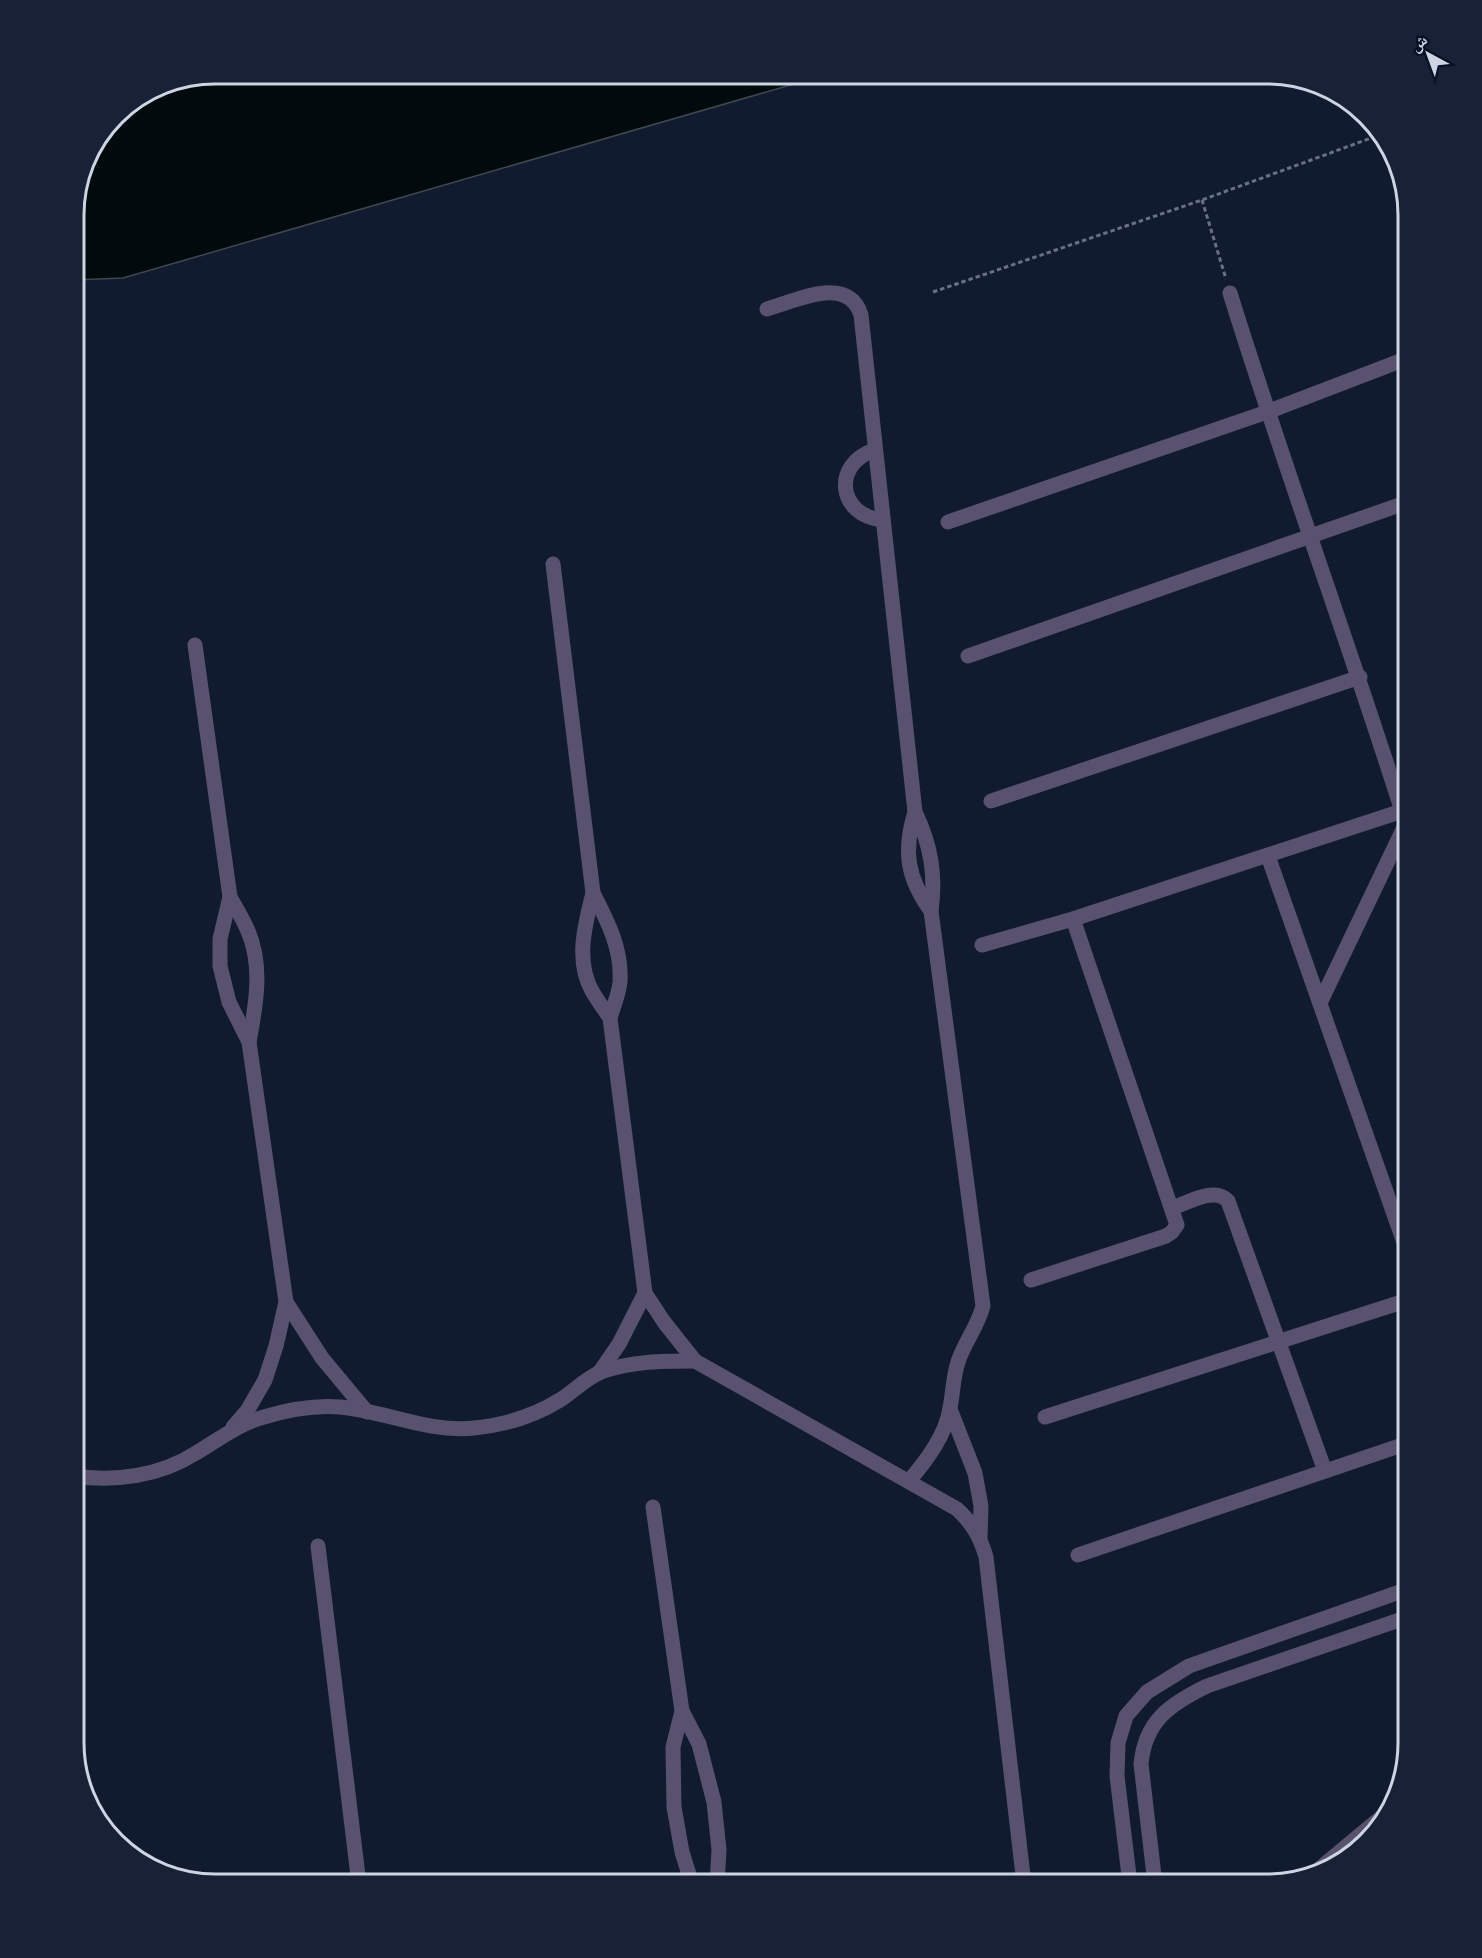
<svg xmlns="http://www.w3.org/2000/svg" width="1482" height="1958" font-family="Quicksand,'Noto Naskh Arabic',sans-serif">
<rect width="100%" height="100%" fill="#111b30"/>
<!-- water -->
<path fill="#010b0d" stroke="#3e484e" stroke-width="1.5" d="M215,74H835L818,77L123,278L74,280V206L88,153L122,109L161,84Z"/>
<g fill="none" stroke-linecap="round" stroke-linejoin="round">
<!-- path -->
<g stroke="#687183" stroke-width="3" stroke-dasharray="4.5 3" stroke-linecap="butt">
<path d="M1202,200L1226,279"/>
<path d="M933,292L1202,200L1382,134"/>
</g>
<!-- minor -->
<g stroke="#58526e" stroke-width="15">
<path d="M1230,293C1284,467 1347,638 1402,811"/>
<path d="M767,309C796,301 848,274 861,315L915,812C931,845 936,875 931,911L983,1306C978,1326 964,1343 958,1362C953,1377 953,1393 950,1408C946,1435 926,1461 909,1481"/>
<path d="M875,450C832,463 837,516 883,520"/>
<path d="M948,522L1267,412L1408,358"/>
<path d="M553,564L593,893C585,925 575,960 592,991C597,1000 604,1009 610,1018"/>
<path d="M195,645L230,897C236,908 243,919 248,931C263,966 256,1005 249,1042"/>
<path d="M968,656L1408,502"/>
<path d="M991,801L1360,677"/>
<path d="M915,812C903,851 907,878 931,911"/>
<path d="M1268,856L1408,1254"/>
<path d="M593,893C608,922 622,949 620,982C619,994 613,1007 610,1018L645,1293L664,1322L695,1361L957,1509C972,1523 980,1536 986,1557L1024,1884"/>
<path d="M230,897L220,939V966L229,1002L249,1042L286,1302L276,1346L265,1380L247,1411L233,1427"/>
<path d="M982,945L1073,919L1402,811L1408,814"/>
<path d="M1320,1003L1408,819"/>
<path d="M1173,1208C1187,1203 1215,1186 1228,1201L1325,1471"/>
<path d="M1031,1280L1166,1236L1172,1232L1177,1225L1073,919"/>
<path d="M286,1302L322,1358L367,1412"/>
<path d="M599,1373L619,1344L645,1293"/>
<path d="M950,1409L975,1473L981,1506L980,1538"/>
<path d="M1045,1417L1408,1300"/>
<path d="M74,1476C115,1482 160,1476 196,1453C218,1440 238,1424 264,1417C287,1410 316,1405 340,1407C385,1411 428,1433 474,1428C505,1425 534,1416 560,1400C573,1392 586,1378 601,1372C632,1361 663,1361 695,1361"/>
<path d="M653,1507L682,1711L699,1744L714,1802L719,1850L717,1884"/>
<path d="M318,1546L359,1884"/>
<path d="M1078,1555L1408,1443"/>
<path d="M682,1711L673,1747L674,1807L682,1852L692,1884"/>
<path d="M1319,1869L1390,1810"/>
<path d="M1130,1884L1117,1776L1118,1743L1126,1716L1147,1692L1189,1666L1408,1589"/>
<path d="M1155,1884L1141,1764C1145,1721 1170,1704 1207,1686L1408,1617"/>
</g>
</g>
<!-- crop -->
<path d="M0 0H1482V1958H0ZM215 84H1267A131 131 0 0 1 1398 215V1743A131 131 0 0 1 1267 1874H215A131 131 0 0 1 84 1743V215A131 131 0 0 1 215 84Z" fill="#182135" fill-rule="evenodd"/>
<path fill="none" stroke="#cdd5e4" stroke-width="3" d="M215 84H1267A131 131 0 0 1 1398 215V1743A131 131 0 0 1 1267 1874H215A131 131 0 0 1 84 1743V215A131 131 0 0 1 215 84Z"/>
<!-- north arrow -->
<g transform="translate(1428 54) rotate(319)" stroke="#081126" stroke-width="4.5" paint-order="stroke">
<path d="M0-4.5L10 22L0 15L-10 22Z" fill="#cdd5e4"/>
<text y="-9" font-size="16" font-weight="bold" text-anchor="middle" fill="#cdd5e4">ش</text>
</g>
</svg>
